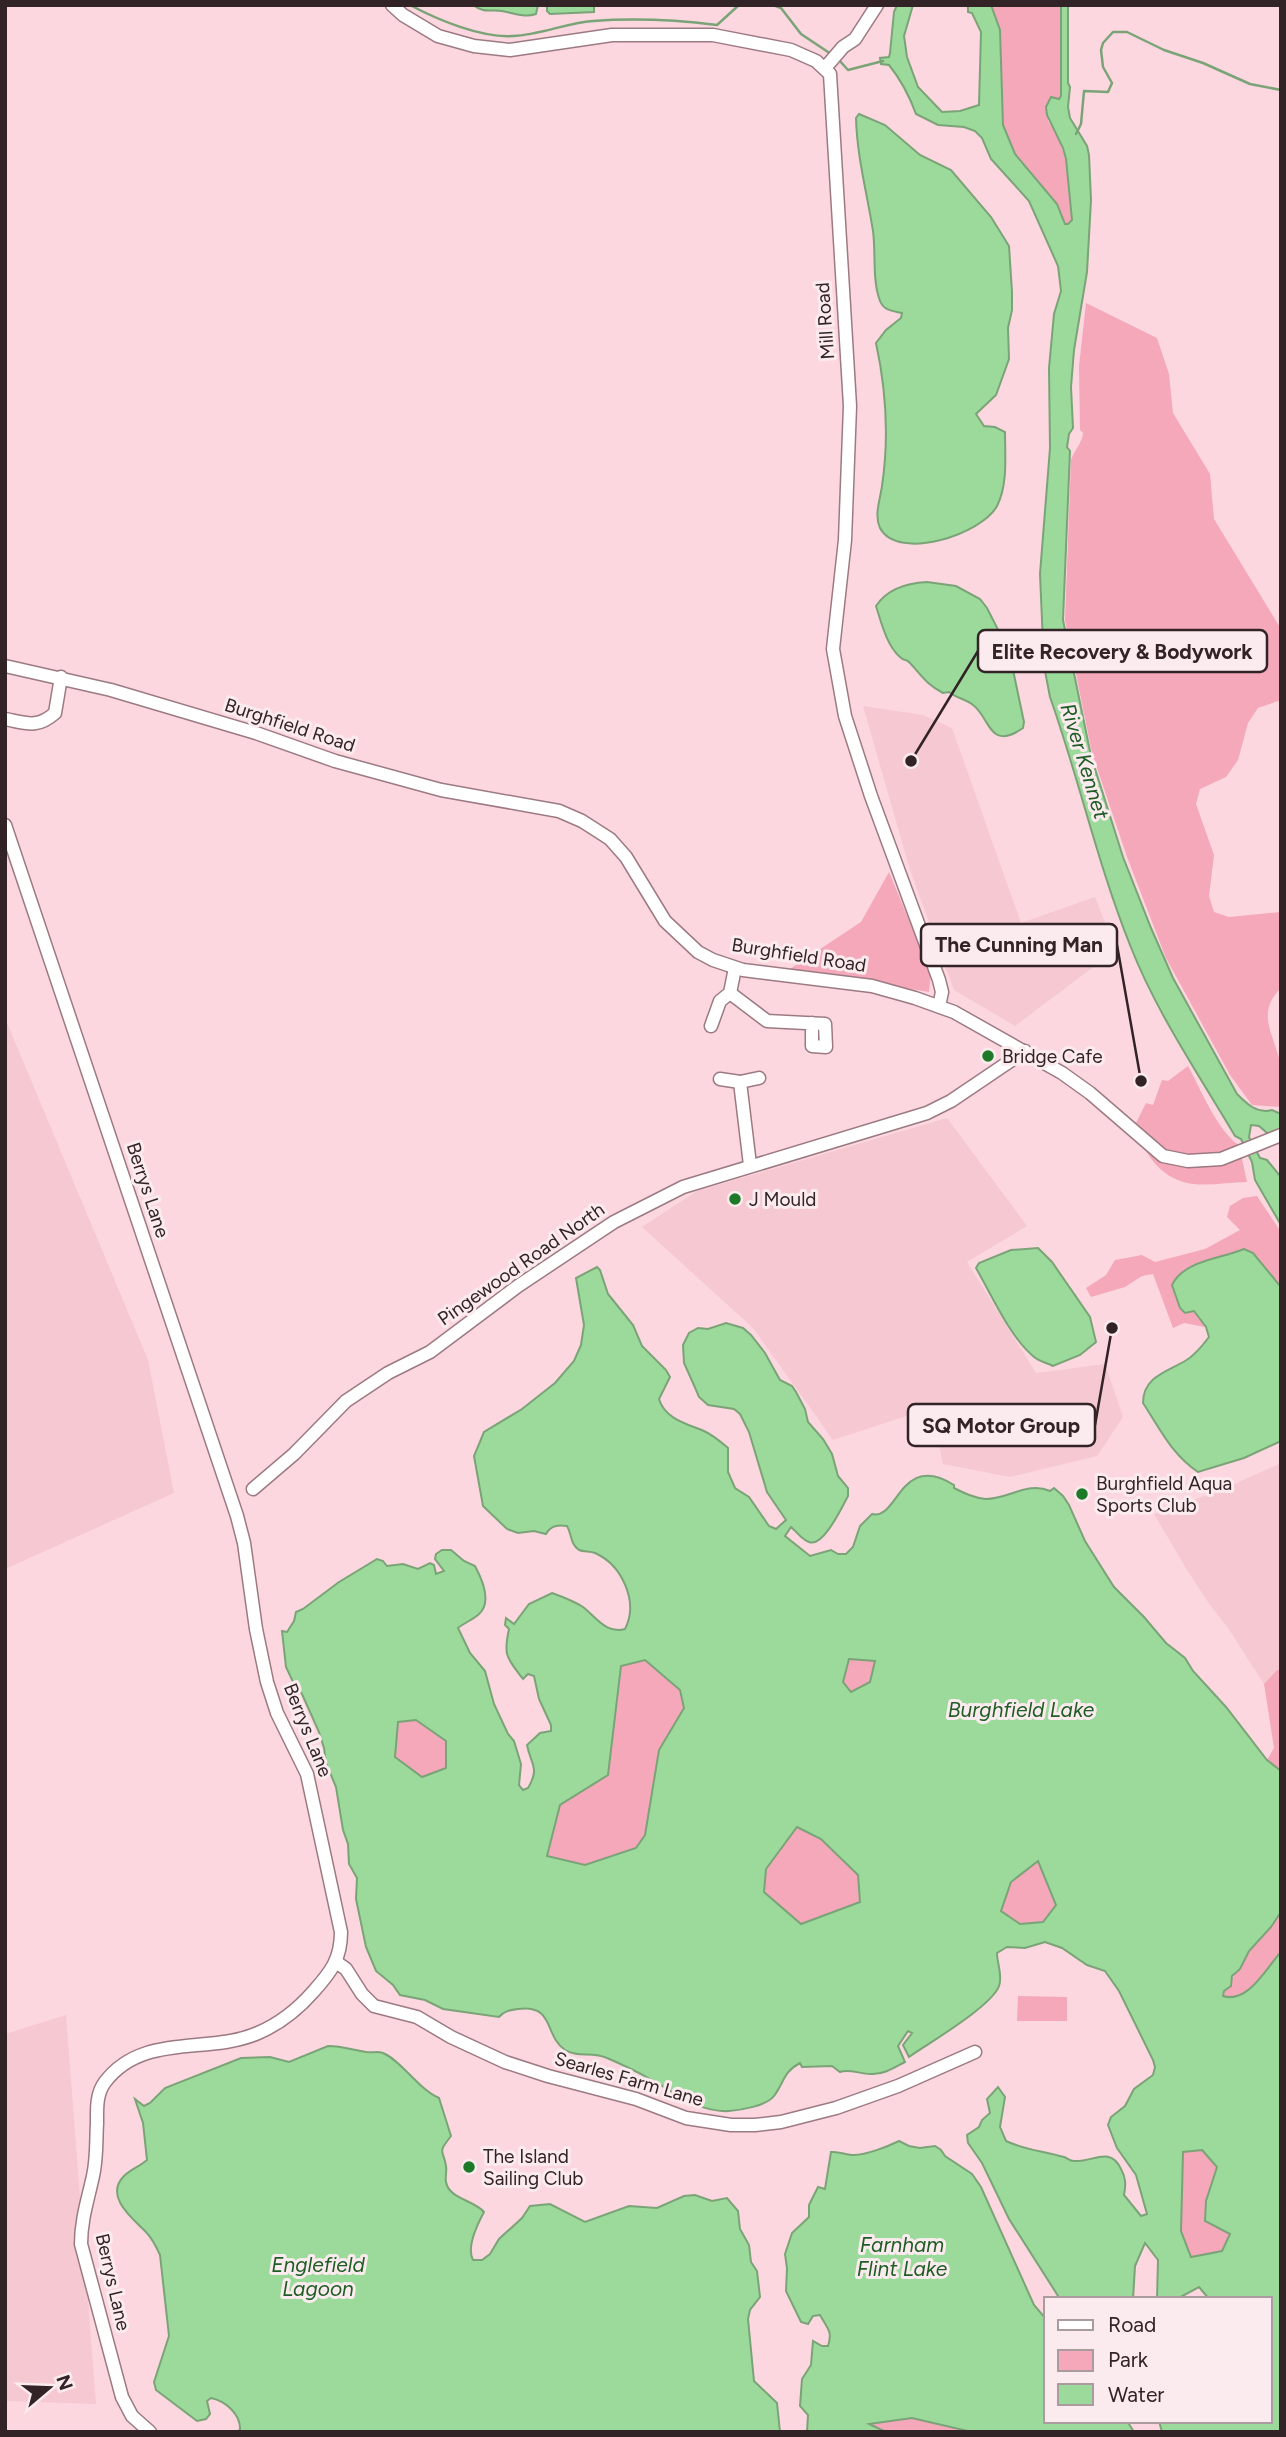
<svg xmlns="http://www.w3.org/2000/svg" width="1286" height="2437" font-family="Figtree,sans-serif">
<rect width="100%" height="100%" fill="#fdd7df"/>
<!-- built -->
<g fill="#f5c8d2">
<path d="M863,706L923,715L952,728L1021,923L1095,897L1116,950L1015,1026L954,990L910,870Z"/>
<path d="M5,1018L148,1360L174,1493L5,1569Z"/>
<path d="M947,1118L1027,1226L967,1262L1036,1373L1105,1364L1123,1417L1097,1456L1010,1477L943,1464L931,1408L833,1440L753,1328L642,1227L697,1191Z"/>
<path d="M1281,1463V1670H1277L1264,1684L1228,1628L1210,1605L1187,1570L1154,1514L1224,1489Z"/>
<path d="M66,2015L96,2404L5,2401V2034Z"/>
</g>
<!-- green -->
<g fill="#f4a8ba">
<path d="M991,5H1061V96L1059,99L1051,97L1048,121C1069,149 1070,186 1072,220L1068,224H1065L1057,204L1015,154L1003,125L1000,31Z"/>
<path d="M1086,303L1157,338L1169,374L1173,413L1210,474L1214,519L1281,629V700L1258,708L1248,723L1238,760L1226,777L1200,789L1196,804L1214,855L1209,896L1214,912L1229,917L1281,912V988C1254,1014 1276,1037 1281,1067C1283,1079 1281,1094 1281,1107L1252,1105L1230,1075L1166,958L1127,857L1092,753L1065,620L1071,460C1074,451 1083,441 1083,433L1080,430L1079,366Z"/>
<path d="M889,872L931,973L929,992L790,969L861,922Z"/>
<path d="M1188,1066C1200,1088 1218,1132 1239,1145L1247,1182C1228,1182 1206,1187 1187,1183C1158,1176 1143,1151 1135,1125L1146,1103L1153,1105L1162,1080L1168,1081Z"/>
<path d="M1257,1196L1281,1232V1286L1253,1253L1244,1249C1220,1258 1184,1260 1172,1285L1179,1308L1185,1314L1194,1311L1205,1327L1184,1323L1173,1328L1153,1274L1142,1276L1125,1287L1091,1297L1086,1288L1106,1275L1115,1260L1142,1255L1155,1262L1205,1249L1240,1230L1227,1217L1230,1206L1243,1198Z"/>
<path d="M849,1658L875,1660L870,1682L851,1692L843,1682Z"/>
<path d="M645,1660L680,1690L684,1708L659,1750L645,1835L636,1848L585,1865L547,1856L560,1805L608,1775L621,1666Z"/>
<path d="M1277,1670H1281V1771L1267,1760L1274,1748L1264,1684Z"/>
<path d="M416,1720L446,1741V1768L422,1777L395,1758L398,1722Z"/>
<path d="M796,1826L821,1839L858,1875L860,1902L801,1924L764,1892L766,1869Z"/>
<path d="M1038,1861L1056,1905L1043,1922L1020,1924L1000,1911L1011,1882Z"/>
<path d="M1281,1912V1952C1265,1969 1249,2003 1222,1996L1249,1951L1271,1927Z"/>
<path d="M1018,1996L1067,1997V2021H1017Z"/>
<path d="M1202,2149L1217,2167L1206,2201L1231,2233L1222,2251L1191,2257L1181,2231L1183,2151Z"/>
<path d="M912,2418L972,2432H886L867,2424Z"/>
</g>
<!-- water -->
<g fill="#9bda9b" stroke="#7ba378" stroke-width="2" fill-rule="evenodd">
<path d="M473,5H538L536,14C524,18 513,13 502,11C489,9 485,14 473,5Z"/>
<path d="M547,5H594V12L550,14L547,11Z"/>
<path d="M897,5H913L904,36L907,57L918,87L942,112L960,111L979,105L981,32L972,13L968,12V5H991L1000,30L1003,125L1015,154L1057,204L1065,224H1068L1072,220L1066,159L1063,148L1047,115L1046,107L1051,97L1059,99L1061,96V5H1068V83L1070,87L1068,107L1070,118L1087,146L1089,155L1091,200L1087,272L1074,350L1071,387L1073,428L1069,434L1067,447L1070,451L1063,620L1091,756L1123,857L1151,928L1173,978L1237,1094C1247,1104 1257,1114 1272,1110L1281,1114V1145L1259,1126L1251,1125L1249,1137L1260,1158L1267,1160L1281,1177V1225L1255,1180L1252,1162L1241,1139L1235,1136C1199,1075 1156,1012 1130,945C1098,865 1079,779 1050,697L1044,666L1040,574L1050,448L1049,368L1054,314L1061,291L1058,266L1029,201L991,159L982,138L975,131L964,127L938,125L916,114C909,95 902,81 889,65L881,64L880,58L889,57L890,53L894,12Z"/>
<path d="M859,114L885,125L920,155L951,170L991,217L1009,246L1012,292V310L1008,328L1009,359L996,395L976,414L984,426L995,427L1005,432C1005,455 1008,485 997,506C982,534 898,562 880,528C874,515 880,500 882,486C889,439 886,389 876,343L886,330L901,318L902,313C893,311 884,311 880,301C872,280 876,253 873,231C867,193 857,157 856,118Z"/>
<path d="M927,582L956,586L980,599L987,608L1009,651L1024,722L1023,728C989,752 990,717 973,705C966,699 956,698 949,692L943,693C926,684 922,676 910,663C904,657 907,663 900,657C887,646 881,622 876,606C887,589 908,583 927,582Z"/>
<path d="M1038,1248L1052,1262L1090,1317L1096,1342L1080,1355L1053,1366C1047,1363 1038,1361 1033,1356C1010,1337 991,1294 976,1268L979,1263L1011,1250Z"/>
<path d="M1244,1249L1253,1253L1281,1287V1441L1244,1458L1198,1472C1172,1455 1160,1429 1143,1403C1143,1377 1166,1372 1185,1361C1194,1356 1203,1345 1209,1337L1206,1327L1194,1311L1185,1313L1180,1308L1172,1285C1184,1260 1221,1259 1244,1249Z"/>
<path d="M597,1267L600,1270L608,1294L633,1325L642,1346L666,1370L670,1377L659,1399C665,1419 687,1424 704,1431C713,1435 721,1442 728,1448V1472L735,1488L749,1497L769,1526L776,1529L786,1520L767,1492L749,1432L740,1414L734,1409L708,1405L699,1397L693,1383L684,1363L683,1345L689,1333L698,1328L708,1329L726,1323L743,1328L751,1335L765,1353L780,1380L792,1386L796,1392L805,1409L808,1422L823,1439L832,1454L838,1476L848,1488V1496C842,1507 823,1548 809,1542C802,1540 796,1531 791,1527L785,1536L810,1556L831,1550L838,1554H846L853,1547L860,1526L872,1514C898,1521 900,1451 954,1485V1488C964,1493 974,1498 986,1499C1009,1499 1028,1481 1050,1491L1054,1488L1063,1496L1069,1505L1085,1541L1114,1587L1144,1617L1166,1643L1185,1658L1193,1671L1226,1707L1267,1760L1281,1771V1912L1271,1927L1249,1951L1240,1969L1232,1976L1231,1986L1224,1991L1223,1996C1248,2004 1266,1968 1281,1952V2432H1162L1159,2421H1270V2299H1209L1199,2287L1177,2299H1157L1158,2260L1145,2243L1135,2266L1133,2299H1060L1009,2219L982,2163L968,2143L967,2135L979,2127L982,2120L990,2113L987,2099L998,2087L1005,2097L1000,2127L1006,2141C1025,2150 1044,2151 1064,2157C1067,2158 1070,2161 1074,2161C1092,2163 1110,2145 1121,2169C1126,2178 1126,2185 1124,2195L1141,2216L1147,2214L1136,2175L1117,2148L1108,2125L1111,2117L1125,2106L1134,2089L1153,2075L1155,2067L1153,2060L1119,1991L1105,1971L1087,1965L1062,1948L1045,1942L1025,1948L1007,1947L997,1953C997,1963 1003,1976 999,1986C992,2006 929,2043 909,2057L903,2045L912,2033L908,2031L898,2046L905,2062C895,2067 885,2074 873,2074C862,2075 849,2068 840,2072L832,2066L802,2067L800,2063C783,2072 784,2083 774,2096C766,2106 741,2110 729,2111C699,2113 674,2092 650,2079C636,2071 621,2064 607,2058C593,2051 578,2058 565,2050C544,2036 555,2004 518,2009C510,2010 504,2011 499,2017L443,2009L425,2000L400,1995L393,1985L376,1971L366,1947L356,1899L357,1878L349,1864L348,1844L343,1830L336,1787L326,1763L324,1748L319,1732L302,1694L294,1684L286,1667L282,1631L287,1632L294,1621L296,1612L303,1609L339,1582L377,1559L383,1561L387,1566L403,1564L418,1569L430,1563L434,1565L436,1574L444,1571L435,1559L436,1554L442,1550H451L464,1561L475,1566C482,1579 493,1603 478,1615C472,1620 464,1623 458,1628L470,1653L485,1671L494,1704L508,1734L514,1741L521,1764L519,1785L523,1790L528,1788C540,1768 531,1765 527,1745L540,1733L551,1731V1725L539,1699L534,1676L528,1674L523,1679C507,1658 503,1656 509,1629L505,1625L506,1618L514,1624L529,1604L552,1593C563,1597 574,1601 583,1607C597,1618 606,1634 625,1629C639,1602 622,1565 595,1553C590,1551 584,1552 579,1550C570,1544 572,1534 567,1526C558,1525 551,1525 546,1534L534,1531L518,1533L507,1529L483,1506L474,1456L484,1432L522,1409L555,1383L574,1361L581,1345L584,1325L576,1278ZM849,1659L875,1661L870,1682L851,1692L843,1682ZM645,1660L680,1690L684,1708L659,1750L645,1835L636,1848L585,1865L547,1856L560,1805L608,1775L621,1666ZM416,1720L446,1741V1768L422,1777L395,1757L398,1722ZM797,1827L821,1839L858,1875L860,1902L801,1924L764,1892L766,1869ZM1038,1861L1056,1905L1043,1922L1020,1924L1001,1911L1011,1882ZM1202,2150L1217,2167L1206,2201L1205,2221L1230,2234L1222,2251L1191,2257L1181,2231L1183,2152Z"/>
<path d="M328,2046C342,2046 353,2050 366,2052C372,2053 378,2051 383,2053C402,2061 418,2089 439,2098L451,2136C437,2154 443,2148 446,2166C447,2171 445,2177 446,2182C449,2199 474,2200 484,2212C477,2225 466,2247 473,2260H482L490,2254L499,2239L522,2218L530,2206L550,2204L585,2222L629,2206L657,2208L684,2196L695,2195L712,2201L727,2198L738,2211L740,2229L749,2245L751,2262L757,2271L760,2297L750,2310L748,2319L754,2381L777,2403L780,2432H236L240,2430C241,2415 226,2401 211,2398L207,2401L210,2414L206,2419L197,2421L156,2390L154,2382L169,2336L160,2255C156,2246 152,2238 145,2231C132,2218 104,2196 124,2176C130,2170 140,2166 147,2160L143,2123L135,2099L144,2106L150,2103L165,2088L241,2058L270,2057L289,2062Z"/>
<path d="M899,2141L909,2146L920,2148L935,2146L941,2150L945,2156L972,2174L981,2187L1034,2305L1046,2319V2421H1127L1134,2432H972L912,2418L869,2424L886,2432H807L808,2415L800,2406L802,2379L811,2365L813,2341L822,2346H828C833,2331 827,2328 820,2315L813,2316L808,2324L801,2322L786,2291L787,2268L785,2254L792,2233L809,2217V2205L818,2187L825,2189L831,2152C839,2151 846,2155 854,2155C866,2155 889,2146 899,2141Z"/>
</g>
<g fill="none" stroke-linecap="round" stroke-linejoin="round">
<!-- stream -->
<g stroke="#7ba378" stroke-width="2.5">
<path d="M410,5C438,20 481,38 513,36C540,35 566,23 593,21C633,18 677,20 717,25L739,5"/>
<path d="M773,5L781,8L801,34L831,54"/>
<path d="M839,60L848,70L883,61"/>
<path d="M1076,134L1081,124L1084,91L1108,92L1112,83L1103,67L1101,50L1103,43L1113,32H1127L1164,50L1203,63L1250,84L1281,90"/>
</g>
<!-- minor casing -->
<g stroke="#9c7a82" stroke-width="15">
<g id="minor">
<path d="M392,5L403,15L438,36L474,46L510,50L612,35H713L791,50L816,61L830,74L850,406L845,540L833,649L845,716L871,796L939,980L942,992L939,1006"/>
<path d="M825,68L843,47L855,39L877,5"/>
<path d="M5,666L111,690L256,733L335,761L441,790L559,811L582,821L610,839L626,857L665,921L698,952L713,960L743,970L872,986L915,998L954,1012L1062,1073L1090,1093L1163,1156L1188,1161L1221,1159L1281,1135"/>
<path d="M5,719C26,723 37,729 55,713L61,677"/>
<path d="M5,825L237,1516L244,1543L256,1629L267,1682L277,1713L307,1774L341,1932C341,1959 331,1972 313,1992C298,2009 279,2024 258,2033C208,2055 143,2032 105,2082C96,2094 97,2109 97,2123C96,2140 97,2159 93,2176C88,2199 81,2220 81,2244L122,2397L132,2416L150,2432"/>
<path d="M730,993L767,1021L825,1024L826,1047L812,1046V1023"/>
<path d="M711,1026L720,1001L730,993L735,968"/>
<path d="M720,1079L740,1082"/>
<path d="M750,1165L740,1082L759,1078"/>
<path d="M253,1489L294,1454L346,1401L388,1373L430,1352L518,1286L614,1222L683,1187L927,1113L951,1101L1025,1051"/>
<path d="M336,1962L346,1969L362,1994L374,2006L417,2017L451,2037L505,2062L548,2076L636,2099L686,2118L731,2125H755L781,2122L836,2108L898,2086L975,2052"/>
</g>
</g>
<!-- minor -->
<use href="#minor" stroke="#fff" stroke-width="12"/>
</g>
<!-- markers -->
<g fill="#1e7a29" stroke="#fbebee" stroke-width="2.5">
<circle cx="988" cy="1056" r="7"/>
<circle cx="735" cy="1199" r="7"/>
<circle cx="1082" cy="1494" r="7"/>
<circle cx="469" cy="2167" r="7"/>
</g>
<g text-anchor="middle" dominant-baseline="central" stroke-width="6" stroke-linejoin="round" paint-order="stroke">
<!-- street labels -->
<g font-size="19" fill="#312326" stroke="#fbebee">
<text transform="translate(825 321) rotate(-94)">Mill Road</text>
<text transform="translate(290 725) rotate(18)">Burghfield Road</text>
<text transform="translate(799 955) rotate(9)">Burghfield Road</text>
<text transform="translate(148 1190) rotate(72)">Berrys Lane</text>
<text transform="translate(521 1264) rotate(-35)">Pingewood Road North</text>
<text transform="translate(308 1730) rotate(68)">Berrys Lane</text>
<text transform="translate(629 2079) rotate(16)">Searles Farm Lane</text>
<text transform="translate(113 2282) rotate(77)">Berrys Lane</text>
</g>
<!-- poi labels -->
<g font-size="19" fill="#312326" stroke="#fbebee" text-anchor="start">
<text x="1002" y="1056">Bridge Cafe</text>
<text x="749" y="1199">J Mould</text>
<text x="1096" y="1483">Burghfield Aqua<tspan x="1096" dy="22">Sports Club</tspan></text>
<text x="483" y="2156">The Island<tspan x="483" dy="22">Sailing Club</tspan></text>
</g>
<!-- water labels -->
<g font-size="21" font-style="italic" fill="#1e5d24" stroke="#fbebee">
<text transform="translate(1085 761) rotate(73)">River Kennet</text>
<text x="1021" y="1709">Burghfield Lake</text>
<text x="902" y="2244">Farnham<tspan x="902" dy="24">Flint Lake</tspan></text>
<text x="318" y="2264">Englefield<tspan x="318" dy="24">Lagoon</tspan></text>
</g>
</g>
<!-- callouts -->
<path fill="none" stroke="#312326" stroke-width="2.5" d="M911 761L978 651M1141 1081L1117 945M1112 1328L1095 1425"/>
<g fill="#312326" stroke="#fbebee" stroke-width="2.5">
<circle cx="911" cy="761" r="7"/>
<circle cx="1141" cy="1081" r="7"/>
<circle cx="1112" cy="1328" r="7"/>
</g>
<g fill="#fbebee" stroke="#312326" stroke-width="2.5">
<rect x="978" y="630" width="289" height="42" rx="7"/>
<rect x="921" y="924" width="196" height="42" rx="7"/>
<rect x="908" y="1404" width="187" height="42" rx="7"/>
</g>
<g font-size="21" text-anchor="middle" font-weight="bold" fill="#312326">
<text x="1122" y="659">Elite Recovery &amp; Bodywork</text>
<text x="1019" y="952">The Cunning Man</text>
<text x="1001" y="1433">SQ Motor Group</text>
</g>
<!-- border -->
<rect width="1286" height="2437" fill="none" stroke="#312326" stroke-width="14"/>
<!-- legend -->
<rect x="1044" y="2297" width="228" height="126" fill="#fbebee" stroke="#aa9b9e" stroke-width="2"/>
<rect x="1058" y="2320" width="35" height="10" fill="#ffffff" stroke="#aa9b9e" stroke-width="2"/>
<text x="1108" y="2332" font-size="21" fill="#312326">Road</text>
<rect x="1058" y="2350" width="35" height="21" fill="#f4a8ba" stroke="#aa9b9e" stroke-width="2"/>
<text x="1108" y="2367" font-size="21" fill="#312326">Park</text>
<rect x="1058" y="2384" width="35" height="21" fill="#9bda9b" stroke="#aa9b9e" stroke-width="2"/>
<text x="1108" y="2402" font-size="21" fill="#312326">Water</text>
<!-- north arrow -->
<g transform="translate(49 2388) rotate(71)" stroke="#fbebee" stroke-width="5" paint-order="stroke">
<path d="M0-5L12 26L0 18L-12 26Z" fill="#312326"/>
<text y="-10" font-size="19" font-weight="bold" text-anchor="middle" fill="#312326">N</text>
</g>
</svg>
